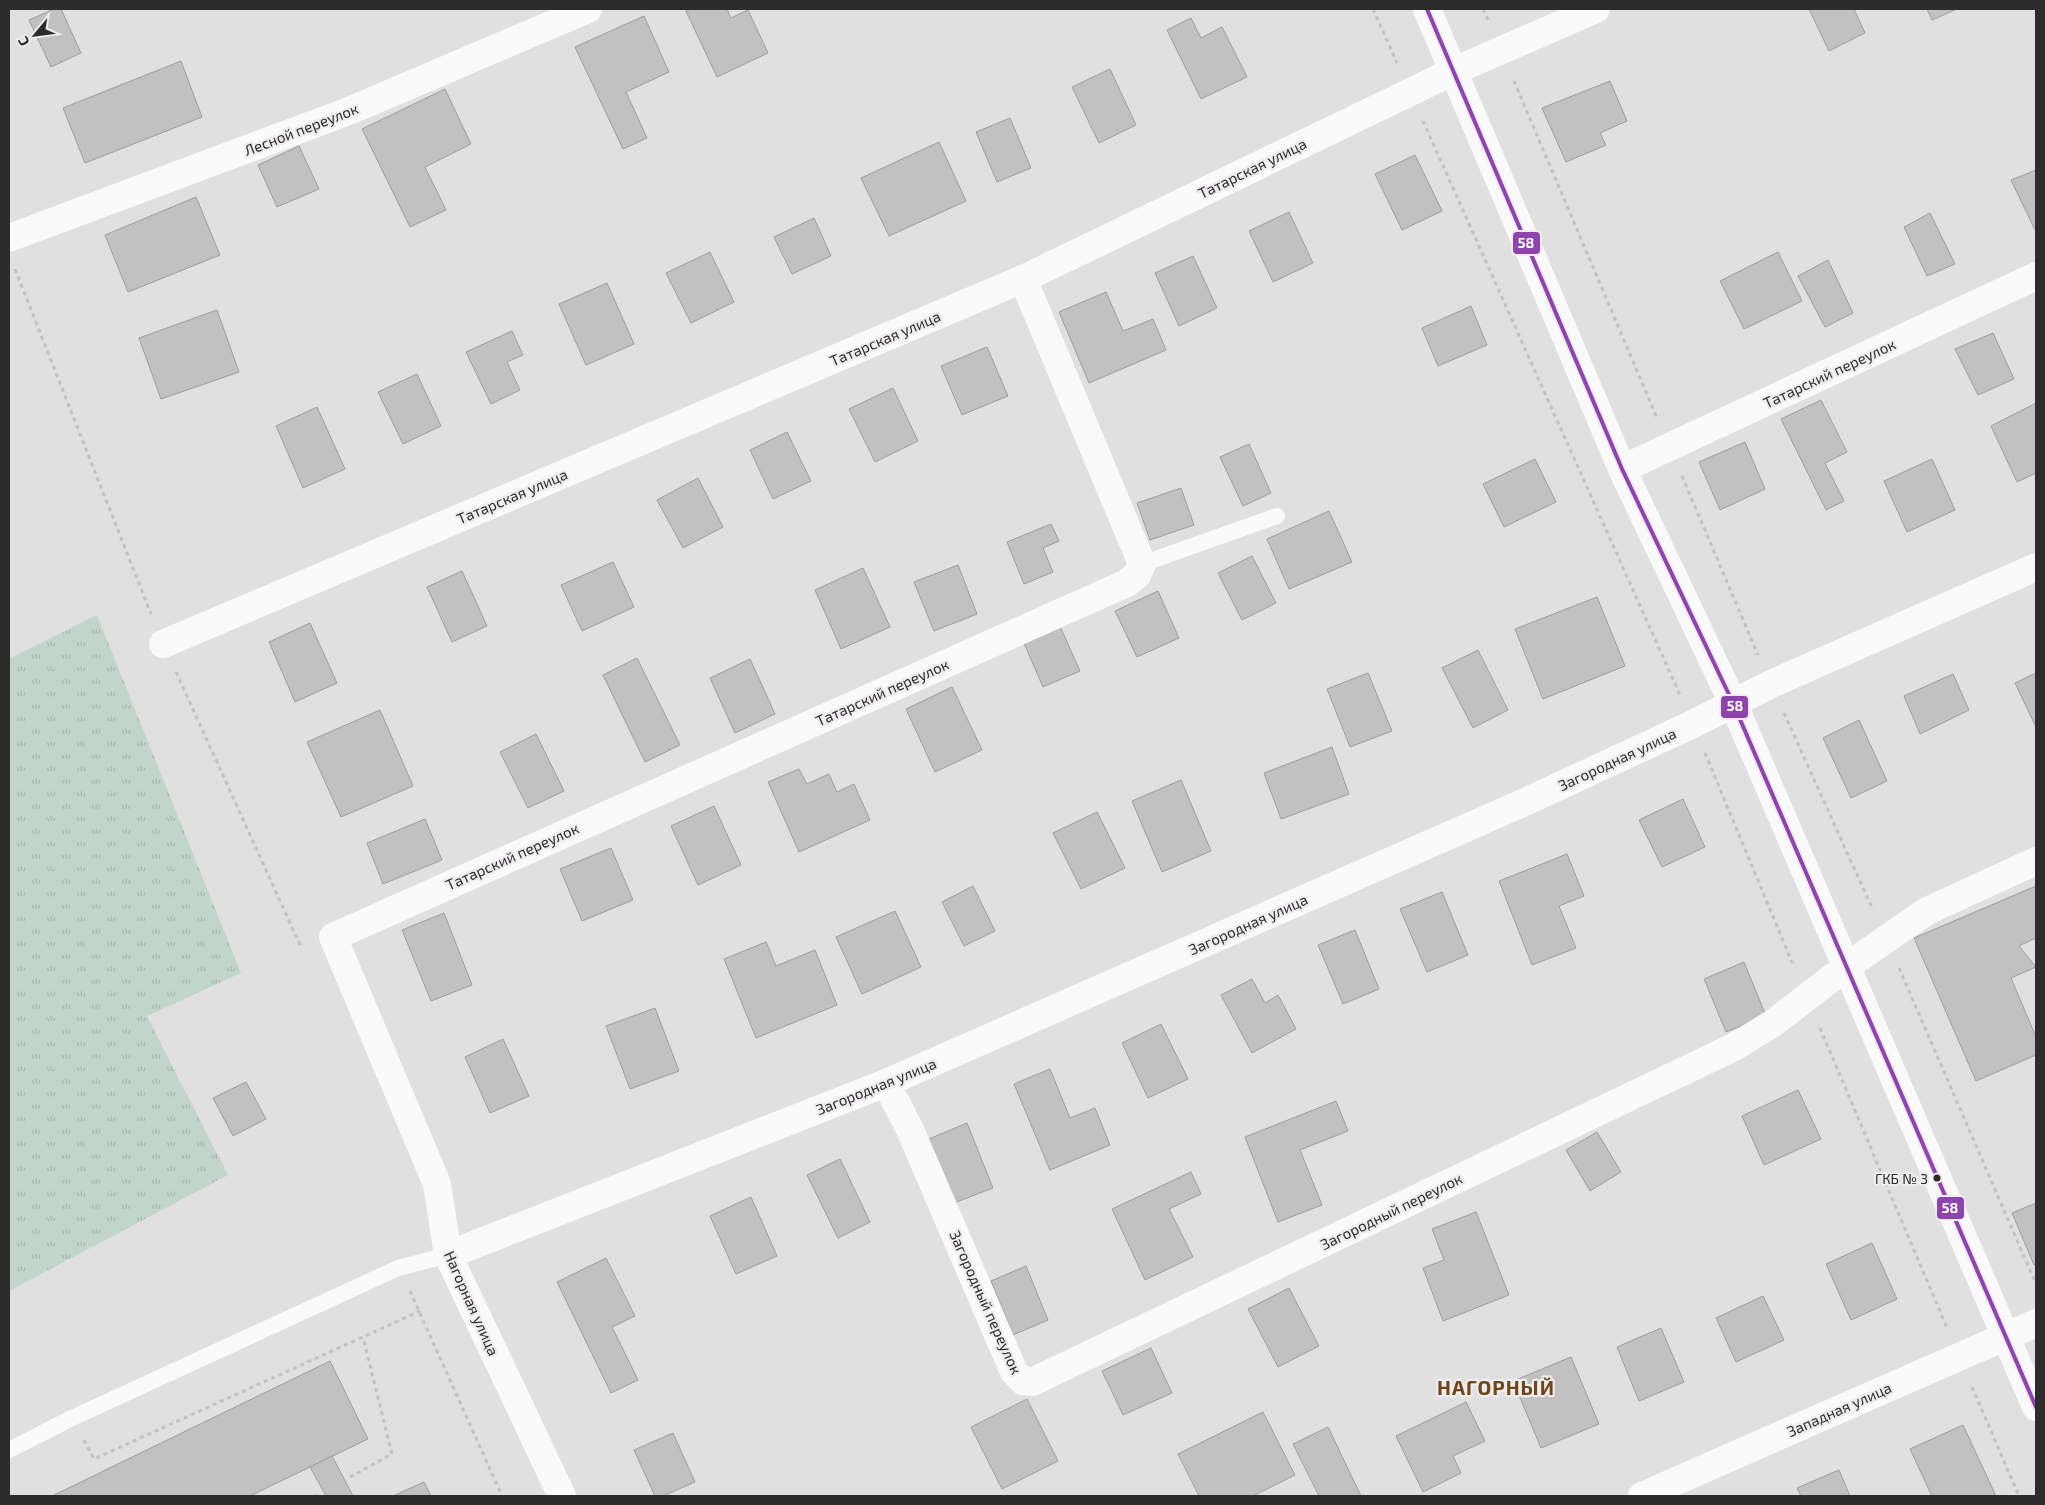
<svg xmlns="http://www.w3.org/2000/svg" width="2045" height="1505" font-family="'Exo 2',sans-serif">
<defs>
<pattern id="grass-tufts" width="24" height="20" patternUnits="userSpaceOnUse" patternTransform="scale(1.25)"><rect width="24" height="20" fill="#c2d5cb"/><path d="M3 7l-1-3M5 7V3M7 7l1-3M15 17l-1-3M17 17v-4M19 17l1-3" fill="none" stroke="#a7b7af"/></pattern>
</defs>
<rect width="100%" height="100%" fill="#e1e0e1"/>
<!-- grass -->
<path fill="url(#grass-tufts)" d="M97,615L241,973L147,1016L228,1175L9,1291V659Z"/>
<!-- building -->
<g fill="#c2c1c2" stroke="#9e9d9e">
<path d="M54,9H61L81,53L51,67L29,20Z"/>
<path d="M690,9H727L731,18L748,10L768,53L717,77L686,11Z"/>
<path d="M1809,9H1854L1865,33L1829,51Z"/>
<path d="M1927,9H1957L1932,20Z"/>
<path d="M644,16L669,72L626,92L647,138L623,149L575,47Z"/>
<path d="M1191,18L1201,38L1222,27L1247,77L1201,99L1167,30Z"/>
<path d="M181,61L202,117L85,163L63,108Z"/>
<path d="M1110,69L1136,125L1099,143L1072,87Z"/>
<path d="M1610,81L1627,121L1600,133L1606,145L1566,162L1542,108Z"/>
<path d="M445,89L471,144L425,167L446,210L410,227L362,129Z"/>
<path d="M1010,118L1031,168L997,182L976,132Z"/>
<path d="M939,142L966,201L889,236L861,178Z"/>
<path d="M299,146L319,189L277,207L258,165Z"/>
<path d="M1415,155L1442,211L1402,230L1375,174Z"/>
<path d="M2036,170V229L2035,230L2011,180Z"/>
<path d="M196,197L220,255L128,292L105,235Z"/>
<path d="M1289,212L1313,263L1273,282L1249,231Z"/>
<path d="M1930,213L1955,264L1927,276L1904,227Z"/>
<path d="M814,218L831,256L792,274L774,237Z"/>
<path d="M710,252L734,302L691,323L666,273Z"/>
<path d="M1778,252L1802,301L1744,329L1720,281Z"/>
<path d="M1193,256L1217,308L1179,326L1155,273Z"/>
<path d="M1828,260L1853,313L1825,327L1798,276Z"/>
<path d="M607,283L634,344L586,365L559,304Z"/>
<path d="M1106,292L1123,331L1153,319L1166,350L1089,383L1059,312Z"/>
<path d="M1471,306L1487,345L1438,366L1422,328Z"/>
<path d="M217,310L239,372L161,399L139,338Z"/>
<path d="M512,331L523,355L507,362L520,390L491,404L466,352Z"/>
<path d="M1993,333L2014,379L1978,395L1955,349Z"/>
<path d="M987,347L1008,396L962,415L941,366Z"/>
<path d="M417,374L441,426L403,444L378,392Z"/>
<path d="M893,388L918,441L875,462L849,409Z"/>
<path d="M1821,400L1847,452L1825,463L1844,501L1826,510L1781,419Z"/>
<path d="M2036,403V473L2017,482L1991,426Z"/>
<path d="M317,407L345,469L303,488L276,426Z"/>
<path d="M787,432L811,481L773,499L750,450Z"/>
<path d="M1745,442L1765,489L1720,510L1699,462Z"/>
<path d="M1249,444L1271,493L1243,506L1220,457Z"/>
<path d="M1535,459L1556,502L1504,527L1483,484Z"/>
<path d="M1932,459L1955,510L1907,532L1884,481Z"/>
<path d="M698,478L723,527L683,548L657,500Z"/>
<path d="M1181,488L1194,525L1150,540L1137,503Z"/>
<path d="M1329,511L1352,562L1289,589L1267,539Z"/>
<path d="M1051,524L1059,541L1043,548L1053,572L1024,584L1007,542Z"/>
<path d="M1252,556L1276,603L1242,620L1218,573Z"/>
<path d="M613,562L634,607L582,631L561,585Z"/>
<path d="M958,565L977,614L934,631L914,582Z"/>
<path d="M863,568L890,627L841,649L815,590Z"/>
<path d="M462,571L487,626L452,642L427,587Z"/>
<path d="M1158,591L1179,638L1137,657L1115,611Z"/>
<path d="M1597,597L1625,666L1543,699L1515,629Z"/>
<path d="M310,623L337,683L295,702L269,642Z"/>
<path d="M1059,624L1080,671L1043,687L1023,641Z"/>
<path d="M1478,650L1508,710L1473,728L1442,668Z"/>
<path d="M637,658L680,745L645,762L603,675Z"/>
<path d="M750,659L775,714L735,733L710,678Z"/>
<path d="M1368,673L1392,731L1350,747L1327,689Z"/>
<path d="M2036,673V727L2015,683Z"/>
<path d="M1953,674L1969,710L1920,734L1904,696Z"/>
<path d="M952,687L982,750L935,772L906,709Z"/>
<path d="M380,710L413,786L341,817L307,742Z"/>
<path d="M1859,720L1887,781L1851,798L1823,738Z"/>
<path d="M536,734L564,791L528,808L500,752Z"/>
<path d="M1332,747L1349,794L1281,819L1264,773Z"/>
<path d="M799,769L807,784L829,774L837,792L854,784L870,820L799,852L768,782Z"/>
<path d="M1181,780L1211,851L1162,872L1132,801Z"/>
<path d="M1683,799L1705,847L1662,867L1639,820Z"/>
<path d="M714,806L741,865L698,885L671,826Z"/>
<path d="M1097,812L1125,868L1081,889L1053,833Z"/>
<path d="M425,819L442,860L383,884L367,843Z"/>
<path d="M611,848L633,900L582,921L560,869Z"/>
<path d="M1567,854L1584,896L1559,906L1576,948L1532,965L1499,881Z"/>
<path d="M973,886L995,931L964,946L942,902Z"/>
<path d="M2036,886V938L2019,946L2036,967L2011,978L2036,1037V1055L1976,1081L1914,938Z"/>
<path d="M1442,892L1468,955L1427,972L1400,909Z"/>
<path d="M895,911L921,967L862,994L836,937Z"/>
<path d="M444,913L472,985L431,1001L402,930Z"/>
<path d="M1355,930L1379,989L1343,1004L1318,945Z"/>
<path d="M766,942L776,966L815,950L837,1005L756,1038L724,959Z"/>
<path d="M1744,962L1766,1016L1726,1032L1704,979Z"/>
<path d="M1252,979L1265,1003L1278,995L1296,1029L1252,1053L1221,995Z"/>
<path d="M655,1008L679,1071L630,1089L606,1026Z"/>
<path d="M1161,1024L1188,1079L1148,1098L1122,1043Z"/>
<path d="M503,1039L529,1096L490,1113L465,1057Z"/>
<path d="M1050,1069L1070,1118L1095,1108L1110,1145L1050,1170L1014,1084Z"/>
<path d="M246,1082L266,1119L233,1136L213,1098Z"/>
<path d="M1798,1090L1821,1139L1764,1165L1742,1116Z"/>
<path d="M1336,1101L1348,1131L1300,1150L1322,1205L1278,1222L1245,1137Z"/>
<path d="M967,1123L993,1188L954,1203L929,1139Z"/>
<path d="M1597,1132L1621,1172L1590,1191L1566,1150Z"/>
<path d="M840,1159L870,1222L838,1238L807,1175Z"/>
<path d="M1191,1172L1201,1194L1169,1209L1193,1257L1145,1280L1112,1209Z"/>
<path d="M751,1197L777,1256L736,1274L710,1216Z"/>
<path d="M2036,1203V1264L2034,1265L2012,1213Z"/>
<path d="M1476,1212L1509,1295L1443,1321L1423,1268L1444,1260L1432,1229Z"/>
<path d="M1872,1243L1897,1299L1851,1320L1826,1264Z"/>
<path d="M606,1258L635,1316L612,1327L638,1380L611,1393L557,1282Z"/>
<path d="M1026,1266L1048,1320L1013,1335L991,1281Z"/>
<path d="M1289,1288L1319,1346L1278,1367L1248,1309Z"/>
<path d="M1763,1296L1784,1340L1736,1362L1716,1318Z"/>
<path d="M1661,1328L1684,1382L1639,1401L1617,1347Z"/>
<path d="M1151,1348L1172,1393L1123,1415L1102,1371Z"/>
<path d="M1571,1357L1599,1424L1541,1448L1513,1381Z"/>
<path d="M330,1361L368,1439L250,1496H52Z"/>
<path d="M1027,1399L1058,1461L1002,1489L971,1427Z"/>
<path d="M1466,1402L1485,1441L1453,1456L1461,1473L1423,1492L1396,1436Z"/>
<path d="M1263,1412L1295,1475L1253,1496H1199L1178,1454Z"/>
<path d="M1963,1425L1996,1496H1932L1910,1449Z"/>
<path d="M1328,1427L1361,1496H1319L1293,1444Z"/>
<path d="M673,1433L695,1482L663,1496H655L634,1450Z"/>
<path d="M332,1456L353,1496H326L310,1467Z"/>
<path d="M1839,1470L1850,1496H1801L1797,1488Z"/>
<path d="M424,1482L431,1496H393Z"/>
</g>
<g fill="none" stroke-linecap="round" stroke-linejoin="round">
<!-- path -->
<g stroke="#c2c1c2" stroke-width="3" stroke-dasharray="4 4" stroke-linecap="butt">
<path d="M1373,9L1397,63"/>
<path d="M1483,9L1489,22"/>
<path d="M1514,81L1657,418"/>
<path d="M1423,121L1680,695"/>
<path d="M15,269L151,614"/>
<path d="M1682,476L1758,655"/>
<path d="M176,672L301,947"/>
<path d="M1784,713L1873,910"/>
<path d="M1705,753L1794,967"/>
<path d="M1899,968L2036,1284"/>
<path d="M1820,1028L1947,1328"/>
<path d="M410,1291L502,1496"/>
<path d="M1972,1387L2019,1496"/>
<path d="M84,1440L94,1459L420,1311"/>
<path d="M350,1477L392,1454L363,1337"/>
<path d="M315,1496L317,1495"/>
</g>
<!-- service -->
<g stroke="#fafafa" stroke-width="16">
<path d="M1142,564L1277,516"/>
<path d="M9,1450L72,1418L398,1268L448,1255"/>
</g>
<!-- minor -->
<g stroke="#fafafa" stroke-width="28">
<path d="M9,238L349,111L588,9"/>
<path d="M1622,469L2036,276"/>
<path d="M163,644L1023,279L1454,71L1596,9"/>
<path d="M886,1083L911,1132L1014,1372L1023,1381L1032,1382L1734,1047L1772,1024L1846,967L1927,911L2036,861"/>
<path d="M448,1255L886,1083L1525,802L1693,724L1771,684L2036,567"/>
<path d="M562,1496L448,1255L437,1184L333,937L1127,583L1137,575L1142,564L1023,279"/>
<path d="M1642,1496L2036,1323"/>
</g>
<!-- secondary -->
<path stroke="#fafafa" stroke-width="28" d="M1427,9L1622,469L1733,703L2036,1407"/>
<!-- bus-1 casing -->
<g stroke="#efecef" stroke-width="8">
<path id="bus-1" d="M1427,9L1622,469L1733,703L2036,1407"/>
</g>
<!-- bus-1 -->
<use href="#bus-1" stroke="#8e44ad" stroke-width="4"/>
</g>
<!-- markers -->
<circle fill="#2d2c2d" stroke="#efecef" stroke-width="2" cx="1937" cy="1178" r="4.5"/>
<g text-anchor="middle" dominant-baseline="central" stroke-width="4.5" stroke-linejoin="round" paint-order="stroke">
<!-- bus labels -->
<g font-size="14" fill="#2d2c2d" stroke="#efecef" text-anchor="end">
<text x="1928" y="1178">ГКБ № 3</text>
</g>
<!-- street labels -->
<g font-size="15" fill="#2d2c2d" stroke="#efecef">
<text transform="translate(301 129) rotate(-21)">Лесной переулок</text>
<text transform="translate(1252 168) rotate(-26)">Татарская улица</text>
<text transform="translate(885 338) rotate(-23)">Татарская улица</text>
<text transform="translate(1829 373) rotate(-25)">Татарский переулок</text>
<text transform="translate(512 496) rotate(-23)">Татарская улица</text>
<text transform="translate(882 692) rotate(-24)">Татарский переулок</text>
<text transform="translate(1617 759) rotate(-25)">Загородная улица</text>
<text transform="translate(512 856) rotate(-24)">Татарский переулок</text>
<text transform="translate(1248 924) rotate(-24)">Загородная улица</text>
<text transform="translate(876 1086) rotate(-22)">Загородная улица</text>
<text transform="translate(1391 1211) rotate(-26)">Загородный переулок</text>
<text transform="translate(986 1302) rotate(66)">Загородный переулок</text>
<text transform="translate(472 1303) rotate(66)">Нагорная улица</text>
<text transform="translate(1839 1409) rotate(-24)">Западная улица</text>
</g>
<!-- district labels -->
<g font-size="20" font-weight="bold" letter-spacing="1" fill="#6e461a" stroke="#efecef">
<text x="1496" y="1387">НАГОРНЫЙ</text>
</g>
</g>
<g stroke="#efecef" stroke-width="2">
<rect x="1512" y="231" width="29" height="24" rx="5" fill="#8e44ad"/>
<rect x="1720" y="695" width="29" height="24" rx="5" fill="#8e44ad"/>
<rect x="1936" y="1196" width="29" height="24" rx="5" fill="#8e44ad"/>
</g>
<g font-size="14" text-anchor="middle" font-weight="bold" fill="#fff">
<text x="1526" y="248">58</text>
<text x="1735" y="711">58</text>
<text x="1950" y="1213">58</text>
</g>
<!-- border -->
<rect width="2045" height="1505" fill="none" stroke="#2d2c2d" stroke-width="20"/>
<!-- north arrow -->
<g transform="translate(35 35) rotate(241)" stroke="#efecef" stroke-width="4" paint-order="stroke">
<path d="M0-4L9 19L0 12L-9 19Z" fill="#2d2c2d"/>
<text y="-8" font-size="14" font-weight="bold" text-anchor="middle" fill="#2d2c2d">С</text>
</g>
</svg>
